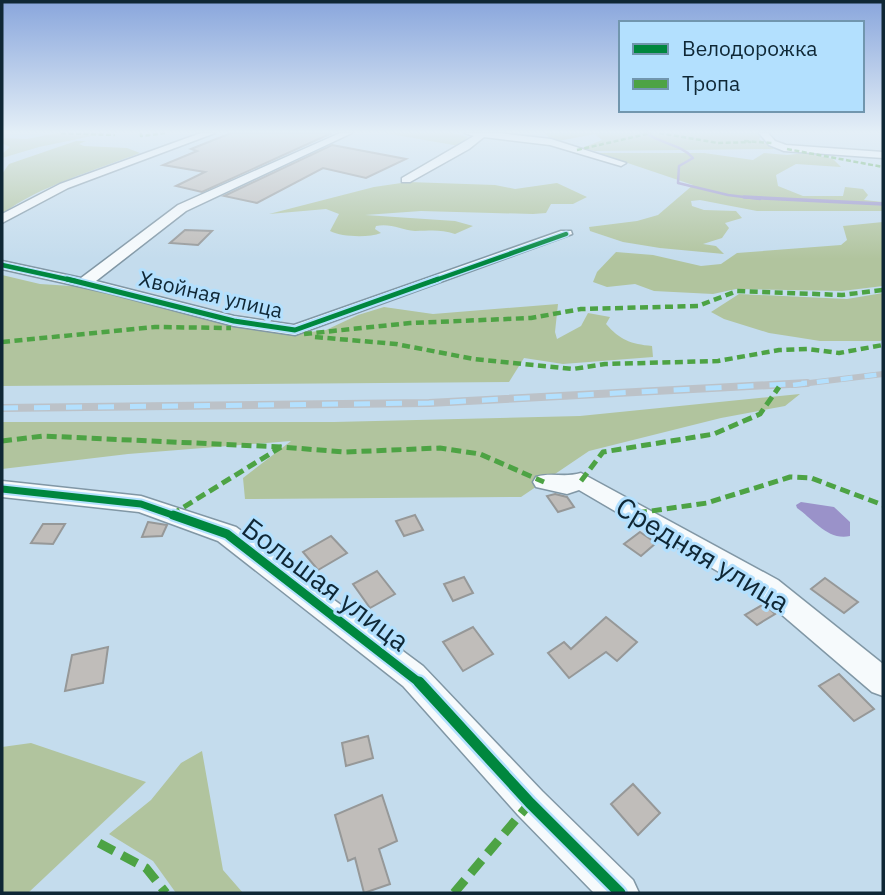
<svg xmlns="http://www.w3.org/2000/svg" width="885" height="895" font-family="'IBM Plex Sans',sans-serif">
<rect width="100%" height="100%" fill="#c4dced"/>
<!-- green -->
<g fill="#bacbaf">
<path d="M57,133H106L39,147L2,158V154L10,147L2,143V138L27,139Z"/>
<path d="M385,133H452L468,137L459,146Z"/>
</g>
<!-- forest -->
<g fill="#b1c49e">
<path d="M545,133H762L763,135L759,139L774,149L595,151L582,148L602,140L595,134L553,142Z"/>
<path d="M76,141H86L79,144L84,146L127,148L140,153C96,170 39,186 2,214V174L9,164Z"/>
<path d="M598,153H704L753,160L764,153L787,155L806,153L833,159L841,167L796,164L776,175L778,186L803,196H843L845,187L863,189L868,195L864,200L883,202V211H757L700,200L691,201L692,206L704,210L736,211L742,218L725,223L729,228L722,238L703,244L716,246L724,254L660,248L623,242L590,231L589,227L637,221L658,215L693,185Z"/>
<path d="M408,182L495,185L515,189L557,183L587,197L573,204H551L546,213L533,214L421,211L365,215L455,221L473,226L455,234C440,229 430,231 415,231C401,230 391,223 376,226L375,229L381,233C368,238 342,237 330,231L339,214L326,209L269,214L374,187Z"/>
<path d="M883,222V286L842,291L736,289L713,294L654,291L635,284L607,287L593,282L597,272L616,252L653,255L701,266L721,264L737,253L841,245L847,240L843,226Z"/>
<path d="M2,275L40,284L87,287L302,333L326,330L358,315L384,307L433,314L558,304L555,332L557,339L581,326L588,313L610,317L606,324C620,340 631,344 652,346L653,357L563,364L524,358L509,382L2,386Z"/>
<path d="M883,293V340L880,341H820L795,337L769,333L724,319L711,312L739,294L847,299Z"/>
<path d="M800,394L785,406L721,418L589,451L521,497L245,499L243,478L291,441L128,454L2,469V422H334L580,416Z"/>
<path d="M31,743L146,782L28,893H2V747Z"/>
<path d="M202,751L223,870L243,893H176L153,861L109,834L151,800L181,763Z"/>
</g>
<!-- water -->
<path fill="#9a92c9" d="M801,502L834,507L850,522V536C828,541 813,519 797,508L796,505Z"/>
<g fill="none" stroke-linecap="round" stroke-linejoin="round">
<!-- stream-far1 -->
<path stroke="#9a92c9" stroke-width="2.5" d="M646,133C661,144 681,144 693,158L679,166L678,183L728,195L760,199"/>
<!-- stream -->
<path stroke="#9a92c9" stroke-width="3.5" d="M744,197L883,204"/>
</g>
<!-- building -->
<g fill="#c0bdba" stroke="#969898" stroke-width="2">
<path d="M231,133H332L202,192L176,186L205,172L163,165L197,151L191,149Z"/>
<path d="M332,145L406,159L366,178L323,168L257,203L224,196Z"/>
<path d="M185,230L212,231L198,245L170,243Z"/>
<path d="M555,494L567,497L574,507L558,512L547,496Z"/>
<path d="M415,515L423,530L404,536L396,521Z"/>
<path d="M148,522L167,525L162,536L142,537Z"/>
<path d="M43,524H65L53,544L31,543Z"/>
<path d="M640,532L656,543L641,556L624,544Z"/>
<path d="M331,536L347,553L318,570L303,552Z"/>
<path d="M377,571L395,594L370,608L353,584Z"/>
<path d="M464,577L473,593L453,601L444,584Z"/>
<path d="M825,578L858,602L844,613L811,589Z"/>
<path d="M764,604L775,614L757,625L745,615Z"/>
<path d="M606,617L637,642L617,661L606,652L569,678L548,653L564,642L571,649Z"/>
<path d="M473,627L493,654L463,671L443,642Z"/>
<path d="M108,647L103,683L65,691L72,655Z"/>
<path d="M839,674L874,709L854,721L819,686Z"/>
<path d="M368,736L373,758L346,766L342,743Z"/>
<path d="M633,784L660,813L638,835L611,804Z"/>
<path d="M382,795L397,841L379,849L390,884L364,893L355,858L348,861L335,815Z"/>
</g>
<g fill="none" stroke-linecap="round" stroke-linejoin="round">
<!-- minor casing -->
<g stroke="#8197a5" stroke-width="3">
<g id="minor">
<path d="M201,133H215L68,188L2,223V214L60,184Z"/>
<path d="M340,133H352L186,211L96,281L234,316L294,325L561,231H571L572,234L295,335L234,326L109,293L2,269V261L81,278L178,205Z"/>
<path d="M465,133H498L551,139L626,163L621,166L550,145L484,137L469,149L410,182H402V178L474,136Z"/>
<path d="M759,133H768L775,141L786,145L883,152V158L784,151L769,145Z"/>
<path d="M581,473L778,580L883,664V696L872,692L760,596L579,490L567,494L536,487L533,482L536,477C551,472 564,478 581,473Z"/>
<path d="M2,481L141,496L236,527L423,666L542,791L633,880L639,893H594L518,815L403,686L218,541L139,512L2,497Z"/>
</g>
</g>
<!-- minor -->
<use href="#minor" fill="#f6fafc" fill-rule="evenodd"/>
<!-- rail-far1 casing -->
<g stroke="#bcc2c8" stroke-width="6">
<path id="rail-far1" d="M793,385L883,374"/>
</g>
<!-- rail casing -->
<g stroke="#bcc2c8" stroke-width="8">
<path id="rail" d="M2,408L429,403L807,383"/>
</g>
<!-- rail-far1 -->
<use href="#rail-far1" stroke="#b3e0fe" stroke-width="4.5" stroke-dasharray="12" stroke-linecap="butt"/>
<!-- rail -->
<use href="#rail" stroke="#b3e0fe" stroke-width="5" stroke-dasharray="16" stroke-linecap="butt"/>
<!-- quiet-far3 -->
<g stroke="#4da344" stroke-width="2.5" stroke-dasharray="5 2.5" stroke-linecap="butt">
<path d="M61,133L115,135"/>
<path d="M141,133V136L165,133"/>
<path d="M659,133L718,143L751,142"/>
<path d="M744,141L772,143"/>
<path d="M787,149L883,167"/>
<path d="M577,150L651,133"/>
</g>
<!-- quiet-far2 -->
<g stroke="#4da344" stroke-width="4.5" stroke-dasharray="8 4.5" stroke-linecap="butt">
<path d="M304,334L410,323L531,318L581,309L698,306L737,291L842,295L883,290"/>
<path d="M315,337L396,344L474,359L573,369L605,364L718,361L779,350L808,349L839,353L883,345"/>
<path d="M2,342L155,327L231,328"/>
</g>
<!-- quiet-far1 -->
<g stroke="#4da344" stroke-width="5" stroke-dasharray="10 5" stroke-linecap="butt">
<path d="M2,441L43,436L281,447"/>
<path d="M581,481L603,452L714,434L760,414L779,387"/>
<path d="M637,513L707,503L790,477L811,478L883,505"/>
<path d="M171,515L281,447L345,452L440,448L480,454L544,482"/>
</g>
<!-- quiet -->
<g stroke="#4da344" stroke-width="9" stroke-dasharray="17 9" stroke-linecap="butt">
<path d="M99,843L146,868L166,893"/>
<path d="M454,893L530,803"/>
</g>
<!-- cycleway-far4 casing -->
<g stroke="#b3e0fe" stroke-width="7">
<g id="cycleway-far4">
<path d="M2,265L75,281"/>
<path d="M433,281L566,234"/>
</g>
</g>
<!-- cycleway-far3 casing -->
<g stroke="#b3e0fe" stroke-width="9">
<path id="cycleway-far3" d="M67,279L234,321L295,330L438,279"/>
</g>
<!-- cycleway-far2 casing -->
<g stroke="#b3e0fe" stroke-width="11">
<path id="cycleway-far2" d="M2,489L141,504L178,517"/>
</g>
<!-- cycleway-far1 casing -->
<g stroke="#b3e0fe" stroke-width="13">
<path id="cycleway-far1" d="M173,515L227,534L421,684"/>
</g>
<!-- cycleway casing -->
<g stroke="#b3e0fe" stroke-width="16">
<path id="cycleway" d="M419,682L530,803L620,893"/>
</g>
<!-- cycleway-far4 -->
<use href="#cycleway-far4" stroke="#00873e" stroke-width="4.5"/>
<!-- cycleway-far3 -->
<use href="#cycleway-far3" stroke="#00873e" stroke-width="5"/>
<!-- cycleway-far2 -->
<use href="#cycleway-far2" stroke="#00873e" stroke-width="7"/>
<!-- cycleway-far1 -->
<use href="#cycleway-far1" stroke="#00873e" stroke-width="9"/>
<!-- cycleway -->
<use href="#cycleway" stroke="#00873e" stroke-width="11"/>
</g>
<!-- sky -->
<linearGradient id="sky" x2="0" y2="1"><stop stop-color="#89a6dc"/><stop offset="0.51" stop-color="#e4eff7"/><stop offset="1" stop-color="#e4eff7" stop-opacity="0"/></linearGradient>
<rect width="885" height="259" fill="url(#sky)"/>
<g text-anchor="middle" dominant-baseline="central" stroke-width="6" stroke-linejoin="round" paint-order="stroke">
<!-- far-street labels -->
<g font-size="21" fill="#0f2735" stroke="#b3e0fe">
<text transform="translate(211 294) rotate(13)">Хвойная улица</text>
</g>
<!-- near-street labels -->
<g font-size="28" fill="#0f2735" stroke="#b3e0fe">
<text transform="translate(703 554) rotate(31)">Средняя улица</text>
<text transform="translate(326 584) rotate(37)">Большая улица</text>
</g>
</g>
<!-- border -->
<rect width="885" height="895" fill="none" stroke="#0f2735" stroke-width="7"/>
<!-- legend -->
<rect x="619" y="21" width="245" height="91" fill="#b3e0fe" stroke="#7196ae" stroke-width="2"/>
<rect x="633" y="44" width="35" height="10" fill="#00873e" stroke="#7196ae" stroke-width="2"/>
<text x="682" y="56" font-size="21" fill="#0f2735">Велодорожка</text>
<rect x="633" y="79" width="35" height="10" fill="#4da344" stroke="#7196ae" stroke-width="2"/>
<text x="682" y="91" font-size="21" fill="#0f2735">Тропа</text>
</svg>
